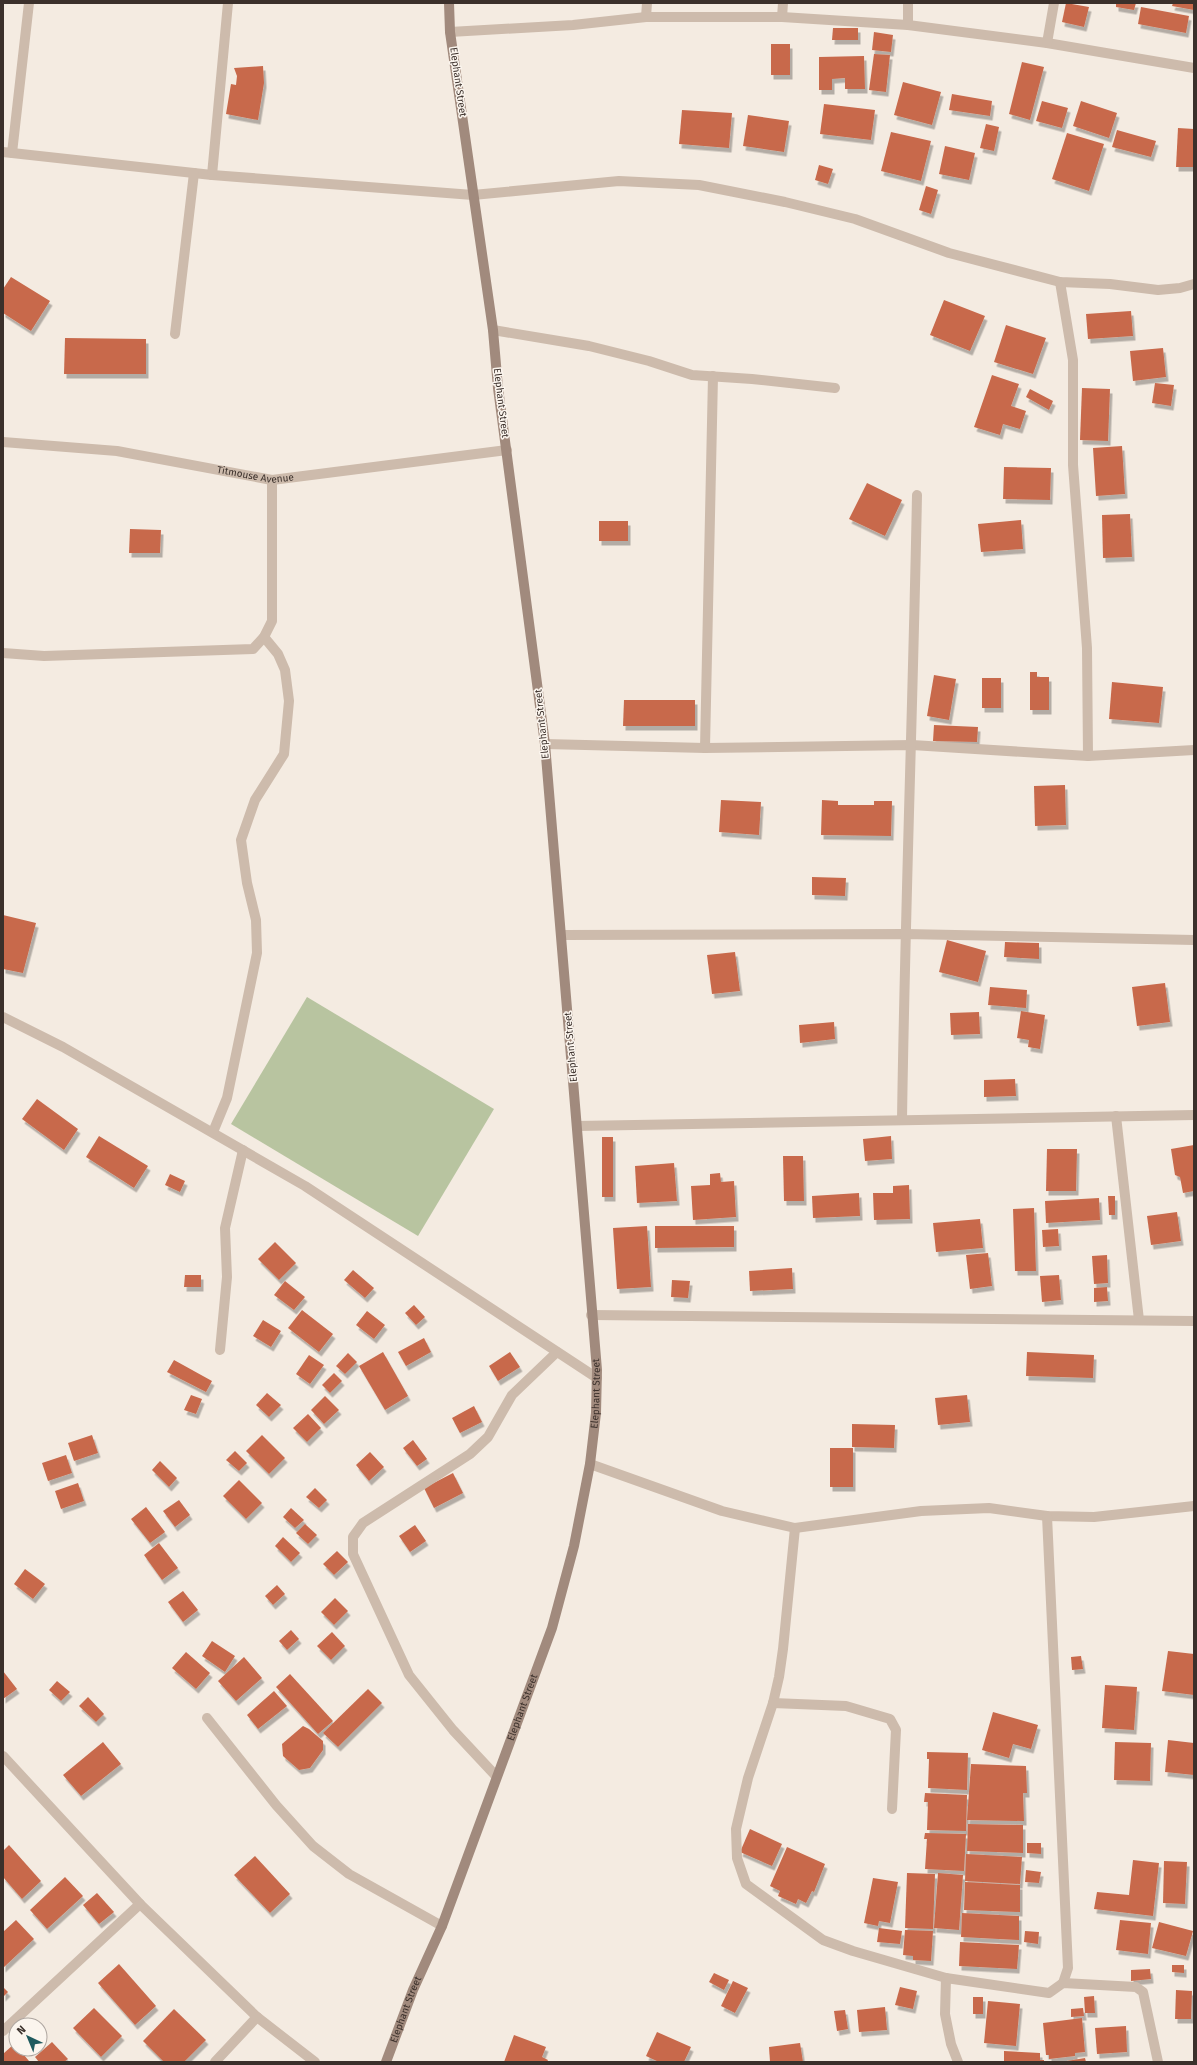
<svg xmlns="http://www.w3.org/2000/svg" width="1197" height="2065" font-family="'Fira Sans',sans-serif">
<defs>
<filter id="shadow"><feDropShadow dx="2.5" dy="4.5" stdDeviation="0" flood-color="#0004"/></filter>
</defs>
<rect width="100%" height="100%" fill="#f4ebe1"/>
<!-- pitch -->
<path fill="#b8c4a0" d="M307,997L494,1109L418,1236L231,1124Z"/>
<!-- building -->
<g fill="#c8694b" filter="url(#shadow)">
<path d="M1066,3L1089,7L1084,27L1062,22Z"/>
<path d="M1116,3H1136L1134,10L1116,7Z"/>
<path d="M1173,3H1194V10L1172,6Z"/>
<path d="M1141,7L1189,16L1186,33L1138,24Z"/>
<path d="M833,28H858V40H832Z"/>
<path d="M874,32L893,35L891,52L872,50Z"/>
<rect x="771" y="44" width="19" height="31"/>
<path d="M874,54L890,55L886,92L869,90Z"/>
<path d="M864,56L865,89H845V78L832,79V90H819V57Z"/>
<path d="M1022,62L1044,67L1030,120L1009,114Z"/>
<path d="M263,66L264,83L258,120L226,114L231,84L236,85L237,76L234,68Z"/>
<path d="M903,82L941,92L932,125L894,115Z"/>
<path d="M952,94L992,101L990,116L949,110Z"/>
<path d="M1042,101L1068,108L1062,128L1036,121Z"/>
<path d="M1081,101L1117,113L1109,138L1073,126Z"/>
<path d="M824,104L875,110L871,140L820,134Z"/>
<path d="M682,110L732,113L729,148L679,144Z"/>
<path d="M748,115L789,121L784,152L743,146Z"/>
<path d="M986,124L999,127L994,151L980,148Z"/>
<path d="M1178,128L1194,129V167H1176Z"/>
<path d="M1117,130L1156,141L1151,157L1112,147Z"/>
<path d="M891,132L931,141L921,181L881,171Z"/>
<path d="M1067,133L1104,144L1089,191L1052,179Z"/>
<path d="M945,146L975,153L969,180L939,174Z"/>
<path d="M819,165L833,169L828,184L815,180Z"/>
<path d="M926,186L938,190L931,214L919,210Z"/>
<path d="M11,277L50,301L31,331L3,313V289Z"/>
<path d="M944,300L985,316L970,351L930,335Z"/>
<path d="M1131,311L1133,336L1088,339L1086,314Z"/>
<path d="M1006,325L1046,338L1033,374L994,362Z"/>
<path d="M65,338L146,339V374H64Z"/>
<path d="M1163,348L1166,377L1133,381L1130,351Z"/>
<path d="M992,375L1019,384L1011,406L1026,411L1020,429L1003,424L1000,435L974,427Z"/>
<path d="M1155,383L1174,385L1171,406L1152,403Z"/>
<path d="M1082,388L1110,389L1108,441L1080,440Z"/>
<path d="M1030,389L1053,401L1049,410L1026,397Z"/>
<path d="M1122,446L1125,494L1096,496L1093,448Z"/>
<path d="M1004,467L1051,468L1050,500L1003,499Z"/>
<path d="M867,483L902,500L885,536L849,519Z"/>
<path d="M1130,514L1132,557L1103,558L1102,515Z"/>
<path d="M1021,520L1023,549L981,552L978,524Z"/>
<rect x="599" y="521" width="29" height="20"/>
<path d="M130,529L161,530L160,553H129Z"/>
<path d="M1030,672H1037V677H1049V710H1030Z"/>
<path d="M934,675L956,679L949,720L927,716Z"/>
<rect x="982" y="678" width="19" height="30"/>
<path d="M1112,682L1163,687L1159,723L1109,719Z"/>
<path d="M624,700H695V726H623Z"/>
<path d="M934,725L978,727L977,742L933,741Z"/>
<path d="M1065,785L1066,825L1035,826L1034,786Z"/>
<path d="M721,800L761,802L759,835L719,832Z"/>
<path d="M822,800L838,801V805H874V801H892L891,836L821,835Z"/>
<path d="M812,877L846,878L845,896L812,895Z"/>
<path d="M3,915L36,923L23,973L3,969Z"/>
<path d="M947,940L986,951L978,982L939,972Z"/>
<path d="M1005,942L1039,943V959L1004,957Z"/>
<path d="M735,952L740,991L712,994L707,955Z"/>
<path d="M1165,983L1170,1022L1137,1026L1132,987Z"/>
<path d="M990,987L1027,990L1026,1008L988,1005Z"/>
<path d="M1021,1011L1045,1015L1040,1049L1028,1047L1029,1040L1017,1038Z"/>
<path d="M979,1012L980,1034L951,1035L950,1013Z"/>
<path d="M834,1022L835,1039L800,1043L799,1025Z"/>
<path d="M1015,1079L1016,1096L984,1097V1080Z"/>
<path d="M37,1099L78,1129L64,1150L22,1119Z"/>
<path d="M99,1136L148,1166L134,1188L86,1157Z"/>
<path d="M891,1136L892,1159L865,1161L863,1139Z"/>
<rect x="602" y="1137" width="11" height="60"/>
<path d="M1194,1145V1191L1183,1193L1180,1177L1175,1175L1171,1149Z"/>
<path d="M1047,1149H1077L1076,1191H1046Z"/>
<path d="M783,1156H803L804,1201H784Z"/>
<path d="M674,1163L677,1201L637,1203L635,1166Z"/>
<path d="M720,1173L721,1182L734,1181L736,1217L693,1220L691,1186L710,1185V1174Z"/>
<path d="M170,1174L185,1181L180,1192L165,1185Z"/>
<path d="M909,1185L910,1219L874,1220L873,1193H893V1186Z"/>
<path d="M859,1193L860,1216L813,1218L812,1196Z"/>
<path d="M1108,1196H1115V1215H1109Z"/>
<path d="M1099,1198L1100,1220L1046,1223L1045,1201Z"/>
<path d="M1034,1208L1036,1271H1015L1013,1209Z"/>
<path d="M1177,1212L1181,1241L1151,1245L1147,1216Z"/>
<path d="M980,1219L983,1248L936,1252L933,1223Z"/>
<path d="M647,1226L651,1287L617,1289L613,1228Z"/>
<path d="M655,1226H734V1247L655,1248Z"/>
<path d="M1058,1229L1059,1246L1043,1247L1042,1230Z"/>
<path d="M275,1242L296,1263L279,1280L258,1259Z"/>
<path d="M988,1253L992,1286L970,1289L966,1255Z"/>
<path d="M1107,1255L1108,1283L1094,1284L1092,1256Z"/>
<path d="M792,1268L793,1289L750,1291L749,1271Z"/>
<path d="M353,1270L374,1288L365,1298L344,1280Z"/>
<path d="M185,1275H201V1287H184Z"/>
<path d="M1059,1275L1061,1300L1042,1302L1040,1276Z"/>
<path d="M672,1280L690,1281L688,1298L671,1297Z"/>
<path d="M285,1281L305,1297L294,1310L274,1295Z"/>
<path d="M1107,1287L1108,1301L1094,1302V1288Z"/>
<path d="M414,1305L425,1317L416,1325L405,1313Z"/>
<path d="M302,1310L333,1334L319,1352L288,1328Z"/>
<path d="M367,1311L385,1325L374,1339L356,1325Z"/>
<path d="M263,1320L281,1331L271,1347L253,1336Z"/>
<path d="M424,1338L431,1352L406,1366L398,1352Z"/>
<path d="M383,1352L408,1396L385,1410L359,1366Z"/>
<path d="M510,1352L520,1367L498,1381L489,1366Z"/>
<path d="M1027,1352L1094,1355L1093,1378L1026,1376Z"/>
<path d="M348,1353L357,1362L345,1374L336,1366Z"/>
<path d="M309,1355L324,1365L310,1384L296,1374Z"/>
<path d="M174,1360L212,1381L206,1392L167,1372Z"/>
<path d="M334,1373L342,1381L330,1393L322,1385Z"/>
<path d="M267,1393L281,1405L269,1417L256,1405Z"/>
<path d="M191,1395L202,1399L196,1414L184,1410Z"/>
<path d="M967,1395L970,1422L938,1425L935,1398Z"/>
<path d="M325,1396L339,1410L324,1424L311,1410Z"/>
<path d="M474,1406L482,1422L460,1433L452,1418Z"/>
<path d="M308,1414L321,1428L307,1442L293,1428Z"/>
<path d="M852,1424L895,1425L894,1448L852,1447Z"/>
<path d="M92,1435L98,1453L74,1461L68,1443Z"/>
<path d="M262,1435L285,1458L269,1474L246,1451Z"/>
<path d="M413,1440L427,1459L417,1466L403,1448Z"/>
<rect x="830" y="1448" width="23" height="39"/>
<path d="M235,1451L247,1463L239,1471L226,1460Z"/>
<path d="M370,1452L384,1467L369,1481L356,1465Z"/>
<path d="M66,1455L72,1473L48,1481L42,1463Z"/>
<path d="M160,1461L177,1478L169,1487L152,1470Z"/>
<path d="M453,1473L463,1493L434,1508L424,1488Z"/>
<path d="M239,1480L262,1503L246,1519L223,1496Z"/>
<path d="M78,1483L84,1501L61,1509L55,1491Z"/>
<path d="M315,1488L327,1500L319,1508L306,1497Z"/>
<path d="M179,1500L190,1515L175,1527L163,1511Z"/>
<path d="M146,1507L165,1532L150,1543L131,1519Z"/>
<path d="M291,1508L304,1520L295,1528L283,1517Z"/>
<path d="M305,1524L317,1535L308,1544L296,1533Z"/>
<path d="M415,1525L426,1541L410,1552L399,1536Z"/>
<path d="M283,1537L300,1553L291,1562L275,1546Z"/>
<path d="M159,1543L178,1568L162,1580L144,1555Z"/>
<path d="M337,1551L348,1562L334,1575L323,1564Z"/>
<path d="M25,1569L45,1584L33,1599L14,1584Z"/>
<path d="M277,1585L285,1594L273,1605L265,1596Z"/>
<path d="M183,1591L198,1610L183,1622L168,1602Z"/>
<path d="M335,1598L348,1611L334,1625L321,1612Z"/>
<path d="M291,1630L299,1639L287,1650L279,1641Z"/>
<path d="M332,1632L345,1646L331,1660L317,1646Z"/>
<path d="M212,1641L235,1656L225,1672L202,1656Z"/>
<path d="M1168,1651L1194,1654V1695L1162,1691Z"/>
<path d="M186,1652L210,1673L196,1689L172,1668Z"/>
<path d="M1081,1656L1083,1669L1072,1670L1071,1657Z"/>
<path d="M244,1657L262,1678L236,1701L218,1681Z"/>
<path d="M3,1671L17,1689L3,1699Z"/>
<path d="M290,1674L333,1721L318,1734L276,1687Z"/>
<path d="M57,1681L70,1692L61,1701L49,1690Z"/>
<path d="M1105,1685L1137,1687L1134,1730L1102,1728Z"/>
<path d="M368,1689L382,1703L338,1747L323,1733Z"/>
<path d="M274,1691L287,1706L258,1729L247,1715Z"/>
<path d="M88,1697L104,1714L96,1722L79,1706Z"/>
<path d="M993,1712L1038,1725L1031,1749L1013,1744L1009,1758L982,1750Z"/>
<path d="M303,1726L309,1729L323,1741V1750L310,1768L299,1770L283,1756L282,1744Z"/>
<path d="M1168,1740L1194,1743V1775L1165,1772Z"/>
<path d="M103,1742L121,1764L81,1796L63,1775Z"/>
<path d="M1115,1742L1151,1743L1150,1781L1114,1780Z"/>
<path d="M927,1752L968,1753L967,1790L928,1788L929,1759H927Z"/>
<path d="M971,1764L1026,1766L1027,1793H1023L1024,1821L967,1820Z"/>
<path d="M925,1793L967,1795L966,1831L927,1830L928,1802H924Z"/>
<path d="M968,1824L1023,1825V1853L967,1851Z"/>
<path d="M750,1829L782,1844L772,1866L740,1852Z"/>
<path d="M925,1833L966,1834L964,1871L925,1869L927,1839H924Z"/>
<path d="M1027,1843H1041V1854L1027,1853Z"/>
<path d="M9,1845L41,1881L22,1899L3,1877V1851Z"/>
<path d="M787,1847L825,1864L814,1892L812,1891L806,1903L798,1899L796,1904L778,1896L780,1891L770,1886Z"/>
<path d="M966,1854L1022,1857L1020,1884L965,1881Z"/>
<path d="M255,1856L290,1894L270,1913L234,1875Z"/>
<path d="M1133,1860L1159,1863L1153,1916L1094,1909L1097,1892L1129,1895Z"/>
<path d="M1164,1861L1187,1862L1185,1904L1163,1903Z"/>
<path d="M1026,1870L1041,1872L1039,1883L1025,1882Z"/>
<path d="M907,1873L935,1874L933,1929L905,1928Z"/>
<path d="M938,1873L963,1875L959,1930L934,1928Z"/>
<path d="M65,1877L83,1896L47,1929L30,1910Z"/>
<path d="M873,1878L898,1882L890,1923L879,1921L878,1926L864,1923Z"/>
<path d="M965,1882L1020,1885V1912L964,1910Z"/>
<path d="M97,1893L114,1912L99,1924L83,1905Z"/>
<path d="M962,1913L1019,1916V1940L961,1937Z"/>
<path d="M16,1920L34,1939L3,1968V1932Z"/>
<path d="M1120,1920L1151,1923L1148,1954L1116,1950Z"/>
<path d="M1159,1922L1193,1931L1186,1956L1152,1948Z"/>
<path d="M879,1928L902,1931L900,1944L877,1942Z"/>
<path d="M905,1930L933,1931L931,1961L913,1960V1956L903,1955Z"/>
<path d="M1025,1931L1039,1932L1038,1944L1024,1942Z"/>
<path d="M960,1942L1019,1945L1017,1969L959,1966Z"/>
<path d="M119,1964L156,2006L135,2025L98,1983Z"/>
<path d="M1172,1965H1184V1973L1172,1972Z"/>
<path d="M1150,1969L1151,1979L1131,1981V1970Z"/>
<path d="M714,1973L729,1980L724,1990L709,1982Z"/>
<path d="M733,1981L748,1988L735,2013L721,2006Z"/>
<path d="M3,1987L8,1992L3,1997Z"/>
<path d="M900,1987L917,1991L913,2009L895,2005Z"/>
<path d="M1176,1990L1192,1991L1191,2019H1175Z"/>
<path d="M1094,1996L1095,2013H1085L1084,1997Z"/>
<rect x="973" y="1997" width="10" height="17"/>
<path d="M988,2001L1020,2004L1016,2046L984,2043Z"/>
<path d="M885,2007L887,2030L859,2032L857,2010Z"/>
<path d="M94,2008L122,2036L101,2057L73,2028Z"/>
<path d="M1083,2008L1084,2016L1071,2017V2009Z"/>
<path d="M174,2009L206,2040L184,2062H164L143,2041Z"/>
<path d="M845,2010L848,2029L837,2031L834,2011Z"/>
<path d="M1082,2018L1085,2052L1075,2053V2056L1049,2059V2055H1046L1043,2023Z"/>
<path d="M1126,2026L1127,2052L1097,2054L1095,2028Z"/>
<path d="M657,2032L691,2047L684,2062H659L646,2056Z"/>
<path d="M514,2035L546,2047L542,2057L548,2060L547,2062H504Z"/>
<path d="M52,2042L68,2059L64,2062H39L35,2057Z"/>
<path d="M800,2043L803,2062H770L769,2047Z"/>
<path d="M14,2044L16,2049H19L29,2061L28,2062H3V2054Z"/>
<path d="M1004,2051L1040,2053V2060H1044V2062H1004Z"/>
<path d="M1085,2058L1086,2062H1067V2061Z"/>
</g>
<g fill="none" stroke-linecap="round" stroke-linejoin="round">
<!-- street -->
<g stroke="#cdbbac" stroke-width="10">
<path d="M908,3V25"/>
<path d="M646,17L647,3"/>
<path d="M782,17L783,3"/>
<path d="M450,32L573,25L646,17H782L908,25L1047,43L1194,68"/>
<path d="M1047,43L1054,3"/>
<path d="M3,152L212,175L473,195L619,181L699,185L785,202L855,219L949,253L1060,282L1110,284L1158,290L1180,288L1194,284"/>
<path d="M12,153L29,3"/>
<path d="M212,175L228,3"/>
<path d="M1060,282L1073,360V465L1087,648L1088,756"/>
<path d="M493,330L589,346L649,361L692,375L752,379L835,388"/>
<path d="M175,334L194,173"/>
<path id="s1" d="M3,442L117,451L272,480L507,450"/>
<path d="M3,653L44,656L253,649L264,637L272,621V480"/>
<path d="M545,744L705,748L912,745L1088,756L1194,750"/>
<path d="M705,748L713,376"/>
<path d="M562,935L905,934L1194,940"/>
<path d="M3,1017L63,1047L305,1186L597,1378"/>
<path d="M1116,1116L1139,1320"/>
<path d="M902,1120C905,912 913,704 917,495"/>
<path d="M577,1126L1194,1115"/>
<path d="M213,1132L227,1098L257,953L256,920L247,883L241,840L255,800L284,754L289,701L285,670L278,654L264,637"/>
<path d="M591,1315L1194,1321"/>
<path d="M220,1350L227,1277L225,1228L243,1150"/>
<path d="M590,1464L722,1511L795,1528L921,1511L989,1508L1047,1516L1094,1517L1194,1506"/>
<path d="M1047,1516L1068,1968L1063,1983"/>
<path d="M795,1528L783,1649L779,1677L773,1703L748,1778L736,1829L737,1858L746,1884L823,1940L853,1951L946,1978L1049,1993L1063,1983L1136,1987L1143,1992L1158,2062"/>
<path d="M773,1703L846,1706L890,1719L896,1730L892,1809"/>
<path d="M207,1718L276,1805L313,1846L349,1874L442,1926"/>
<path d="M3,1756L140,1904L257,2017L315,2062"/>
<path d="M496,1776L453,1730L409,1675L353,1554V1537L363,1523L470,1454L488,1437L512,1395L557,1352"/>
<path d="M946,1978L945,2014L951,2044L958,2062"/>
<path d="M3,2031L140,1904"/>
<path d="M215,2062L257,2017"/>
</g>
<!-- secondary -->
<path stroke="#a18a7d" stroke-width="10" id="s2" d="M386,2062L413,1990L442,1926L552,1628L574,1546L590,1464L596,1413L597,1370L545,744L498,388L493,330L450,32L449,3"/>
</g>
<g text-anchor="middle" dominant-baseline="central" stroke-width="3" stroke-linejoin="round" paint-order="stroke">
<!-- street labels -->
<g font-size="10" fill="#3b302b" stroke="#fbf5ee">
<text transform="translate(458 82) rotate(82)">Elephant Street</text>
<text transform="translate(501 403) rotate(83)">Elephant Street</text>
<text stroke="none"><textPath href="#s1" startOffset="255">Titmouse Avenue</textPath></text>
<text transform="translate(542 724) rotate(-96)">Elephant Street</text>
<text transform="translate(571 1047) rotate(-95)">Elephant Street</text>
<text stroke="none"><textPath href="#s2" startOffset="704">Elephant Street</textPath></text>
<text stroke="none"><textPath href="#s2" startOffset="380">Elephant Street</textPath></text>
<text stroke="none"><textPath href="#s2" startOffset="56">Elephant Street</textPath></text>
</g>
</g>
<!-- border -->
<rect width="1197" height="2065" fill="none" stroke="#3b302b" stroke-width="8"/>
<!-- north arrow -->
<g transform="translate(28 2037) rotate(316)"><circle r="19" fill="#fbf5ee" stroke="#aea6a0"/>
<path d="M0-3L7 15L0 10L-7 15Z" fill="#1f5a5e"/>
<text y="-6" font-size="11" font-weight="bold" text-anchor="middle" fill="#3b302b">N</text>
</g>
</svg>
